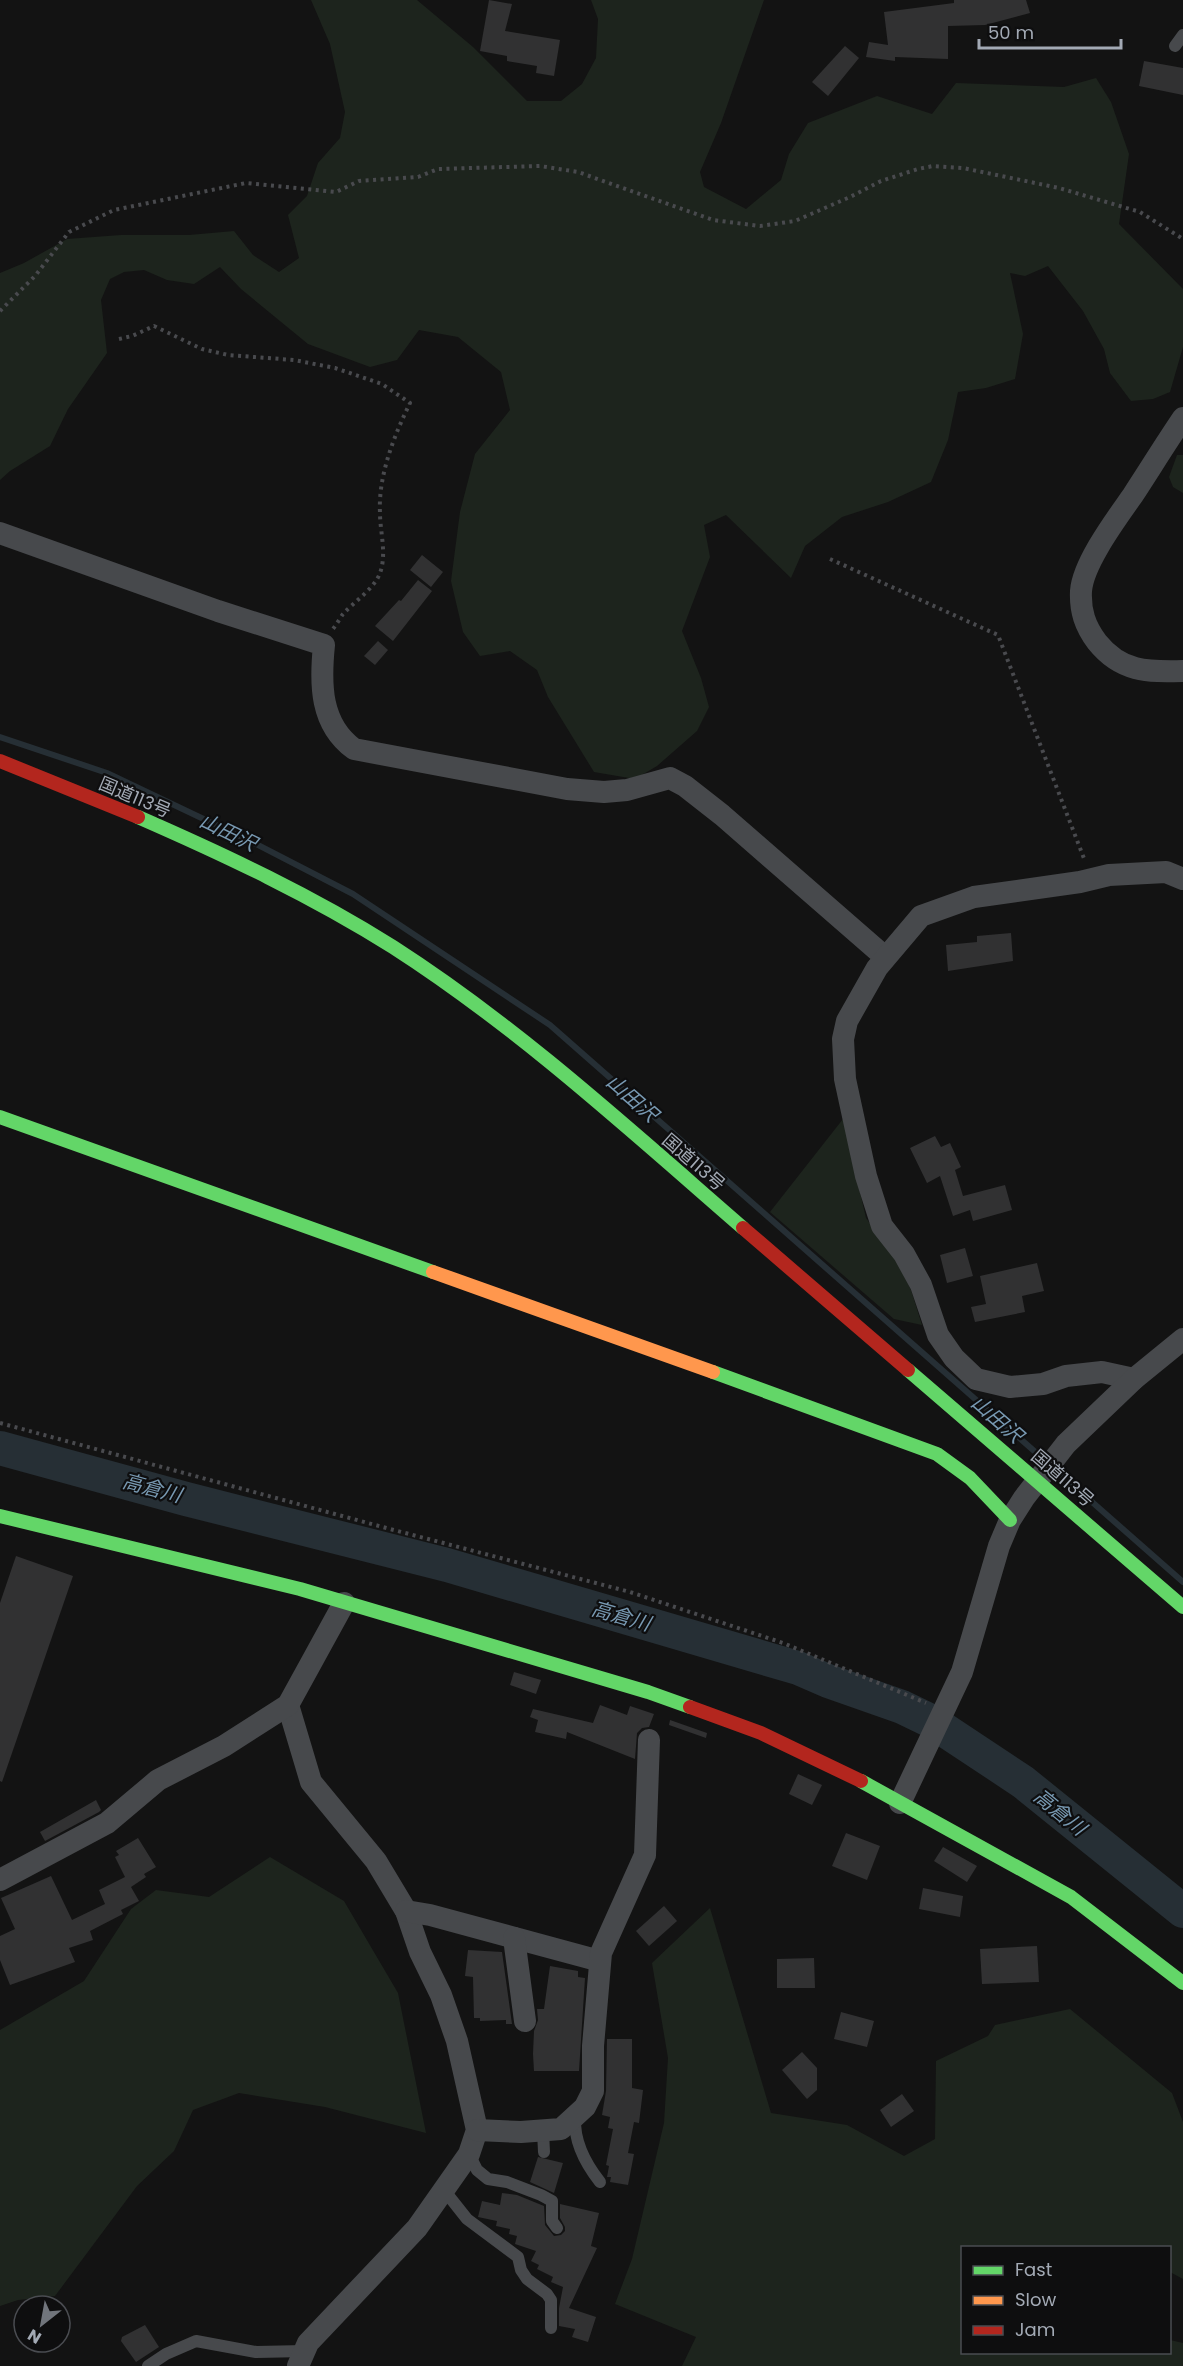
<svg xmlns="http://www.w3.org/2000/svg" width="1183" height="2366" font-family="Poppins,'Noto Sans JP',sans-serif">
<rect width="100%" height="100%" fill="#131313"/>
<!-- green -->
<g fill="#1d241d">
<path d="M311,0H417L473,47L527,101H561L582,84L596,58L598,19L591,0H764L721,123L700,172L704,187L746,209L781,180L789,154L808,123L877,96L932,114L956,83L1064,87L1096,78L1111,102L1129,154L1119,224L1183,289V347L1170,392L1153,399L1131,401L1110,373L1104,349L1083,311L1048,266L1025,276L1010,273L1023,334L1015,379L986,388L958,392L948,440L931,482L888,502L842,517L805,546L791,578L726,515L704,525L710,557L682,631L701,678L709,707L697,731L657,766L635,779L594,772L548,697L537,670L510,651L480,656L463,632L451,581L460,512L475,454L510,410L501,372L458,337L419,330L397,360L370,367L308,344L241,289L220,267L194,284L167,280L144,270L124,272L110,279L101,300L107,353L68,409L50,446L10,471L0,480V273L24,263L67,239L121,235H189L234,231L253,255L279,272L299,258L288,215L307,196L318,163L340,138L345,112L330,44Z"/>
<path d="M1177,455H1183V493L1173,487L1169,477Z"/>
<path d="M843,1119L866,1218L897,1261L911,1290L922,1325L894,1319L770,1212Z"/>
<path d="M270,1857L344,1901L398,1993L426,2133L325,2107L239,2093L193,2110L174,2151L137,2186L55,2296L18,2300L0,2306V2030L84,1981L131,1909L156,1890L209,1897Z"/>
<path d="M710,1908L771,2113L847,2125L904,2156L935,2139L936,2061L988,2036L995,2025L1070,2009L1172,2093L1183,2122V2279L1170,2272V2248H962V2352H1170V2340L1183,2343V2366H682L696,2337L615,2304L632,2259L664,2123L668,2058L652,1963Z"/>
</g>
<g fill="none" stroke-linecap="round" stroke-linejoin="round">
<!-- stream -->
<path stroke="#262f35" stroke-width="6" d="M0,737L107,773L254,843L353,894L550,1025L1183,1582"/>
<!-- river -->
<path stroke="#262f35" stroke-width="34" d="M0,1448L186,1499L447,1565L798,1668L828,1681L902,1707L931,1721L1023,1782L1183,1911"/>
</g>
<!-- building -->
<g fill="#313132">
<path d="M489,0L512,4L505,31L560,40L554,76L536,73L537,66L507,61V56L480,51Z"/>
<path d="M954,0H1026L1030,13L985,25L948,26V59L895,57V61L866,57L869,42L888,45L884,12L954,3Z"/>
<path d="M845,46L859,58L828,96L812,82Z"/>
<path d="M1144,61L1183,68V95L1139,86Z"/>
<path d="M422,555L443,572L431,587L410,570Z"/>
<path d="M418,580L432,591L393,641L375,626L399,600L401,601Z"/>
<path d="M378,641L388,650L375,665L364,656Z"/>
<path d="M1011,933L1013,961L948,971L946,945L977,942V936Z"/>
<path d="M935,1136L941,1147L950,1143L961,1167L955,1170L963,1196L1005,1185L1012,1210L973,1221L970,1210L953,1216L940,1176L927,1183L910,1148Z"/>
<path d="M965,1248L973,1276L947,1283L940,1255Z"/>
<path d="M1037,1263L1044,1291L1022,1296L1025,1312L975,1322L971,1307L986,1304L980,1276Z"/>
<path d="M16,1556L73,1576L2,1782L0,1781V1603Z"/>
<path d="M514,1672L541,1680L536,1694L510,1685Z"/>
<path d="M600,1705L627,1715L630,1706L654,1714L649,1727L642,1728L637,1733L635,1759L567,1732L566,1739L535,1732L538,1720L530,1717L533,1709L593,1723Z"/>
<path d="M670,1720L707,1733L706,1738L669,1725Z"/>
<path d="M798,1774L822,1785L812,1805L789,1794Z"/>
<path d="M96,1800L101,1810L99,1812L45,1841L40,1832Z"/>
<path d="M846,1833L880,1846L867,1880L832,1866Z"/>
<path d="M138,1838L156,1867L144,1874L146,1877L131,1887L139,1901L121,1910L123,1914L90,1931L93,1940L69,1948L75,1962L10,1985L0,1960V1936L15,1929L1,1898L51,1876L72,1920L105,1904L99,1890L125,1877L115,1857L119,1855L116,1851Z"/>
<path d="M943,1847L977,1866L967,1882L934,1861Z"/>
<path d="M923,1888L963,1896L960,1917L919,1909Z"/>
<path d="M664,1906L677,1921L649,1946L636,1931Z"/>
<path d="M1037,1946L1039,1982L982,1984L980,1949Z"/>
<path d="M468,1950L502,1952L512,2024H506V2020L480,2021V2018H474L473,1977L465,1976Z"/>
<path d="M814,1958L815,1988H777V1959Z"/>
<path d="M550,1966L578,1971V1977L585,1978L579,2071H534L533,2054L534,2031L538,2020L537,2009H544Z"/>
<path d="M841,2012L874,2021L867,2047L834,2039Z"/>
<path d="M607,2039H632V2088L643,2090L639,2123L634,2122L628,2153L634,2154L628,2185L610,2182L611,2177H607L609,2166L606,2165L613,2129L608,2128L610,2117L602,2115L606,2091Z"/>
<path d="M802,2052L817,2068V2090L807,2099L782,2070Z"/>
<path d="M902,2094L914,2111L891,2127L880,2110Z"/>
<path d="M538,2157L563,2163L554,2193L530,2182Z"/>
<path d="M502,2193L517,2195L544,2206L545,2225L554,2236L561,2235L565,2231V2227L560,2218V2204L599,2213L591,2246L597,2248L569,2308L596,2317L588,2342L572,2337L575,2329L559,2326V2308L563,2287L551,2282L553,2277L537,2269L539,2265L531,2261L536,2251L515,2244L517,2236L509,2234L510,2229L496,2226L497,2221L478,2217L482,2201L500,2205Z"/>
<path d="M145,2325L159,2347L136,2362L121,2341L122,2337Z"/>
</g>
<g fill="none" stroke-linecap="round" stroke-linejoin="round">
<!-- path -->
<g stroke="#494a4e" stroke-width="4" stroke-dasharray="3 4.5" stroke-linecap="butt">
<path d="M0,311L35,276L69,232L114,210L246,183L336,192L359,181L418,177L438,169L540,166L578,172L713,220L760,226L795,221L850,197L881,181L918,169L933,166L963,168L1059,188L1140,212L1183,239"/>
<path d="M119,339L132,336L154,326L202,349L228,355L294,360L335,368L382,384L410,403C394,436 378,476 380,513C380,532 387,554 380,573C374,589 355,601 343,614C340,618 337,624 333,629"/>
<path d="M830,559L998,635L1085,861"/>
<path d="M0,1423L390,1529L630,1592L783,1643L926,1703"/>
</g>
<!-- lane -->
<g stroke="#47494c" stroke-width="12">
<path d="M1175,46L1183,35"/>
<path d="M575,2118C574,2142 585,2163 600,2182"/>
<path d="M543,2131L544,2152"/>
<path d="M469,2154L477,2170L488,2179L507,2182L541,2195L552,2201V2221L557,2228"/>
<path d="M444,2190L467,2219L518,2257L521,2270L527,2279L547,2294L551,2300V2328"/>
<path d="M148,2366L166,2354L196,2341L256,2352L305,2351"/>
</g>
<!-- street -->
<g stroke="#47494c" stroke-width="22">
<path d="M1183,418C1166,443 1150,469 1133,495C1117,518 1083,563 1081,591C1080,611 1085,626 1097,642C1121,672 1147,672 1183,671"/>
<path d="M0,533L218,611L324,645C320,684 320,724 354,749L567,789L604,792L627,790L670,778L685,786L722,815L885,957"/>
<path d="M1134,1379L1102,1372L1066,1376L1043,1384L1010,1387L976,1379L954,1358L938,1335L921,1285L904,1254L882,1226L866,1176L845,1079L843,1039L847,1021L877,968L921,916L974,897L1080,882L1109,875L1166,872L1183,879"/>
<path d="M288,1705L311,1782L376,1861L406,1911L420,1952L441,1995L457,2041L477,2130L469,2154L417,2228L308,2343L298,2366"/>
<path d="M900,1803L962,1672L999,1546L1010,1520L1024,1498L1066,1444L1134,1379L1183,1339"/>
<path d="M0,1880L107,1823L158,1780L224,1746L288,1705L344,1603"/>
<path d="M406,1911L430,1915L600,1961"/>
<path d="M514,1938L525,2021"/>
<path d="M477,2130L521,2132L561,2129L585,2107L593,2091V2046L601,1953L645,1855L649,1740"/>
</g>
<!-- fast -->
<g stroke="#63d668" stroke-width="14">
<path d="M138,817C225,855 312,896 393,947C519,1028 630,1130 743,1228"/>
<path d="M0,1117L433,1272"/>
<path d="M908,1370L1183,1607"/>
<path d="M713,1372L937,1454L970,1478L1010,1520"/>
<path d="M0,1516L300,1589L648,1692L690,1707"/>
<path d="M861,1781L1071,1897L1183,1983"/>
</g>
<!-- slow -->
<path stroke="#ff974d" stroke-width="14" d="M433,1272L713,1372"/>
<!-- jam -->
<g stroke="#b3261e" stroke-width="14">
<path d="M0,761L138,817"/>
<path d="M743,1228L908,1370"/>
<path d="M690,1707L761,1733L861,1781"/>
</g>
</g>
<g text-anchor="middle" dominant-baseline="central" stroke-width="4.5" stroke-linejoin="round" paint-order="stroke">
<!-- street labels -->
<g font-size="18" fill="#a3aab5" stroke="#0e0e0f">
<text transform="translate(135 797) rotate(23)">国道113号</text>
<text transform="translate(694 1162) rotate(41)">国道113号</text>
<text transform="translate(1063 1478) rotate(41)">国道113号</text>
</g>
<!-- water labels -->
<g font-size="20" font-style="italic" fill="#7899b2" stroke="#0e0e0f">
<text transform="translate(228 832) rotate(26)">山田沢</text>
<text transform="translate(632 1098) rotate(41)">山田沢</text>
<text transform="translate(997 1419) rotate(41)">山田沢</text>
<text transform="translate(152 1488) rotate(15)">高倉川</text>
<text transform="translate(621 1616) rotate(16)">高倉川</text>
<text transform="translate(1060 1812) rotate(39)">高倉川</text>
</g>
</g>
<!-- legend -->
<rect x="961" y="2246" width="210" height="108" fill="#0e0e0f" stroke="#4a4c51" stroke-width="1.5"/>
<rect x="973" y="2266" width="30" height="9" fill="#63d668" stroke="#4a4c51" stroke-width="1.5"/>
<text x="1015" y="2276" font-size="18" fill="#a3aab5">Fast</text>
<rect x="973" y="2296" width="30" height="9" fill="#ff974d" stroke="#4a4c51" stroke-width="1.5"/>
<text x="1015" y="2306" font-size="18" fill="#a3aab5">Slow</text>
<rect x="973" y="2326" width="30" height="9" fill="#b3261e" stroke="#4a4c51" stroke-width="1.5"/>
<text x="1015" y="2336" font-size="18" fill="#a3aab5">Jam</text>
<!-- north arrow -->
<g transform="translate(42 2324) rotate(211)"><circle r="28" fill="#0e0e0f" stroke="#4a4c51" stroke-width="1.5"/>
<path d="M0-4.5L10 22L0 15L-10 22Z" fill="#71757c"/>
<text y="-9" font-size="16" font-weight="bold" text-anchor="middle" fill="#a3aab5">N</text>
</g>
<!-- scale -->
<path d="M979 39v9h142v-9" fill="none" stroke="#a3aab5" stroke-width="3"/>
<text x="988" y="39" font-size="18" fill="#a3aab5" stroke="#0e0e0f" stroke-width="4.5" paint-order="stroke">50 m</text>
</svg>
